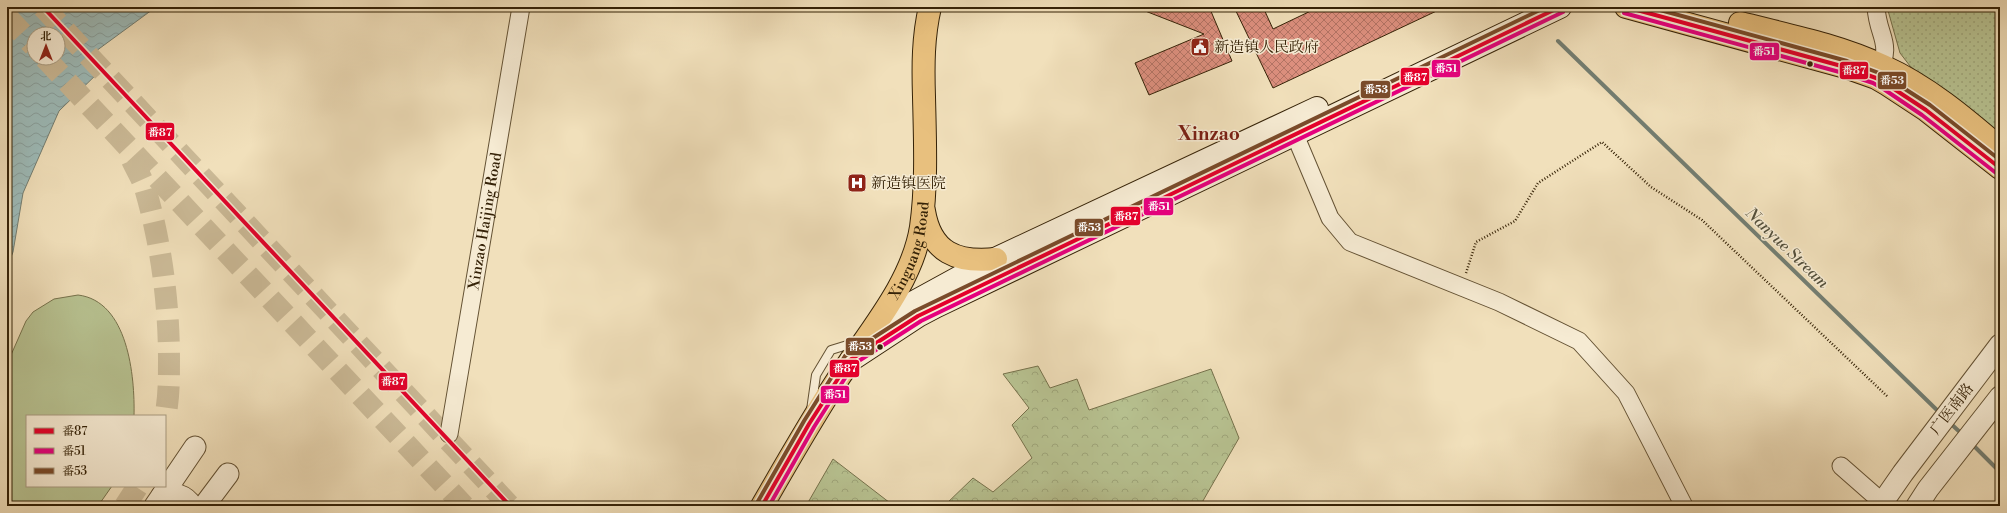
<svg xmlns="http://www.w3.org/2000/svg" width="2007" height="513" font-family="'Libre Bodoni','Noto Serif SC',serif">
<defs>
<pattern id="forest-crowns" width="20" height="18" patternUnits="userSpaceOnUse"><rect width="20" height="18" fill="#b8c392"/><path d="M2 6a3 3 0 1 1 6 0M12 15a3 3 0 1 1 6 0" fill="none" stroke="#9fa77c"/></pattern>
<pattern id="park-dots" width="8" height="8" patternUnits="userSpaceOnUse"><rect width="8" height="8" fill="#b8c392"/><path d="M2 2h.1M6 6h.1" fill="none" stroke="#9fa77c" stroke-width="1.8" stroke-linecap="round"/></pattern>
<pattern id="water-waves" width="16" height="10" patternUnits="userSpaceOnUse"><rect width="16" height="10" fill="#9dbbb9"/><path d="M0 5q4-4 8 0t8 0" fill="none" stroke="#88a09e"/></pattern>
<pattern id="building-cross-hatch" width="8" height="8" patternUnits="userSpaceOnUse"><rect width="8" height="8" fill="#dc8f7e"/><path d="M0 0l8 8M0 8l8-8" fill="none" stroke="#b37465"/></pattern>
</defs>
<rect width="100%" height="100%" fill="#f1e0bb"/>
<filter id="stains"><feTurbulence type="fractalNoise" baseFrequency=".005" numOctaves="4"/><feColorMatrix values="0 0 0 0 .2 0 0 0 0 .09 0 0 0 0 .02 0 0 0 .5 -.17"/></filter>
<radialGradient id="worn" r=".72"><stop offset=".6" stop-color="#630" stop-opacity="0"/><stop offset="1" stop-color="#630" stop-opacity=".3"/></radialGradient>
<!-- grass -->
<path fill="#b8c392" stroke="#76724c" d="M78,295C128,301 135,376 134,416H27V486H112L98,506H7V364L26,321L33,312L54,299Z"/>
<!-- forest -->
<g fill="url(#forest-crowns)" stroke="#76724c">
<path d="M1038,366L1050,388L1077,379L1089,410L1211,369L1239,438L1200,506H944L973,478L993,492L1032,458L1012,425L1029,408L1003,374Z"/>
<path d="M833,459L894,506H806Z"/>
</g>
<!-- park -->
<path fill="url(#park-dots)" stroke="#76724c" d="M1887,7H2000V140L1910,66L1900,53Z"/>
<!-- water -->
<path fill="url(#water-waves)" stroke="#737e72" fill-rule="evenodd" d="M7,7H156L96,51L104,67L59,111L23,193L13,252L7,267ZM34,34H58V58H34Z"/>
<g fill="none" stroke-linecap="round" stroke-linejoin="round">
<!-- stream -->
<g stroke="#737e72" stroke-width="4">
<path d="M1558,41L1941,414"/>
<path d="M1949,422L1963,435"/>
<path d="M1972,444L2000,472"/>
</g>
</g>
<!-- building -->
<g fill="url(#building-cross-hatch)" stroke="#352207">
<path d="M1135,7H1205L1210,9L1232,61L1149,95L1135,63L1204,34Z"/>
<path d="M1234,7H1263L1273,29L1319,7H1445L1273,88Z"/>
</g>
<g fill="none" stroke-linecap="round" stroke-linejoin="round">
<!-- primary-tunnel -->
<g stroke="#cbba97" stroke-width="22" stroke-dasharray="22 11" stroke-linecap="butt">
<path d="M43,7L510,506"/>
<path d="M7,17L34,46"/>
<path d="M45,58L464,506"/>
<path d="M132,160C136,169 142,178 145,188C161,243 169,302 169,360C169,380 169,398 165,418"/>
<path d="M125,506L138,486"/>
</g>
<!-- service casing -->
<g stroke="#645234" stroke-width="10">
<path id="service" d="M811,410L816,375L831,350L857,342"/>
</g>
<!-- minor casing -->
<g stroke="#645234" stroke-width="19">
<g id="minor">
<path d="M1876,7C1878,39 1894,41 1877,76"/>
<path d="M1295,135L1330,218L1350,242L1499,302L1579,341L1626,393L1684,506"/>
<path id="s1" d="M449,434L521,7"/>
<path d="M1841,466L1882,502"/>
</g>
</g>
<!-- tertiary casing -->
<g stroke="#645234" stroke-width="23">
<g id="tertiary">
<path d="M162,496C174,492 185,495 192,506"/>
<path d="M155,506L195,447"/>
<path d="M204,506L228,474"/>
<path d="M1880,506L1903,473L2000,345"/>
<path d="M1917,506L1928,489L2000,397"/>
</g>
</g>
<!-- secondary casing -->
<g stroke="#352207" stroke-width="24">
<g id="secondary">
<path d="M875,330L894,313L978,267L1317,108"/>
<path d="M851,360L918,316L937,306L1560,7"/>
</g>
</g>
<!-- primary casing -->
<g stroke="#352207" stroke-width="24">
<g id="primary">
<path d="M1626,7L1845,67L1876,78L1888,85L1926,110L2000,168"/>
<path d="M1740,23C1788,35 1839,45 1883,66C1927,86 1964,117 2000,148"/>
<path d="M924,211C931,253 957,263 996,259"/>
<path id="s2" d="M762,506C786,464 810,422 836,382C867,334 912,284 921,227C927,184 925,140 924,97C923,66 923,37 930,7"/>
</g>
</g>
<!-- path -->
<path stroke="#352207" stroke-width="2.5" stroke-dasharray="1 2" stroke-linecap="butt" d="M1466,273L1476,242L1515,221L1538,183L1602,142L1651,187L1702,220L1888,397"/>
<!-- service -->
<use href="#service" stroke="#f6ebd3" stroke-width="8"/>
<!-- minor -->
<use href="#minor" stroke="#f6ebd3" stroke-width="17"/>
<!-- tertiary -->
<use href="#tertiary" stroke="#f6ebd3" stroke-width="21"/>
<!-- secondary -->
<use href="#secondary" stroke="#f6ebd3" stroke-width="22"/>
<!-- primary -->
<use href="#primary" stroke="#e8c07e" stroke-width="22"/>
<!-- bus-1 casing -->
<g stroke="#f6ebd3" stroke-width="7">
<g id="bus-1">
<path d="M43,7L510,506"/>
<path d="M1626,7L1845,67L1876,78L1888,85L1926,110L2000,168"/>
<path d="M762,506L809,424L850,360L918,316L1560,7"/>
</g>
</g>
<!-- bus-2 casing -->
<g stroke="#f6ebd3" stroke-width="7">
<g id="bus-2">
<path d="M1624,13L1843,73L1873,83L1885,90L1922,115L1996,173"/>
<path d="M769,506L814,427L854,364L921,321L1563,12"/>
</g>
</g>
<!-- bus-3 casing -->
<g stroke="#f6ebd3" stroke-width="7">
<g id="bus-3">
<path d="M1649,7L1847,61L1879,73L1891,80L1930,105L2000,160"/>
<path d="M757,503L804,421L845,356L915,311L1546,7"/>
</g>
</g>
<!-- bus-1 -->
<use href="#bus-1" stroke="#e4002b" stroke-width="4"/>
<!-- bus-2 -->
<use href="#bus-2" stroke="#e5007d" stroke-width="4"/>
<!-- bus-3 -->
<use href="#bus-3" stroke="#7a4b2a" stroke-width="4"/>
</g>
<!-- icons -->
<defs>
<g id="civic-square" transform="scale(1)"><rect x="-9" y="-9" width="18" height="18" rx="4" fill="#8f2418" stroke="#f6ebd3"/><path d="M-.6-6.5H3V-4.5H.6V-3L4-1V1h2V6H-6V1h2V-1L-.6-3ZM-1.2 2.5V6h2.4V2.5Z" fill="#fff"/></g>
<g id="hospital-square" transform="scale(1)"><rect x="-9" y="-9" width="18" height="18" rx="4" fill="#8f2418" stroke="#f6ebd3"/><path d="M-5-5h3v3.5h4V-5h3V5h-3V1.5h-4V5h-3Z" fill="#fff"/></g>
</defs>
<g fill-rule="evenodd">
<use href="#civic-square" x="1200" y="47"/>
<use href="#hospital-square" x="857" y="183"/>
</g>
<!-- markers -->
<g fill="#352207" stroke="#f6ebd3" stroke-width="1.5">
<circle cx="1810" cy="64" r="3.5"/>
<circle cx="880" cy="347" r="3.5"/>
</g>
<g text-anchor="middle" dominant-baseline="central" stroke-width="3" stroke-linejoin="round" paint-order="stroke">
<!-- poi labels -->
<g font-size="15" fill="#352207" stroke="#f6ebd3" text-anchor="start">
<text x="1214" y="47">新造镇人民政府</text>
<text x="871" y="183">新造镇医院</text>
</g>
<!-- street labels -->
<g font-size="15" fill="#352207" stroke="#f6ebd3">
<text stroke="none"><textPath href="#s1" startOffset="216">Xinzao Haijing Road</textPath></text>
<text stroke="none"><textPath href="#s2" startOffset="297">Xinguang Road</textPath></text>
<text transform="translate(1952 409) rotate(-52)">广医南路</text>
</g>
<!-- water labels -->
<g font-size="16" font-style="italic" fill="#54503c" stroke="#f6ebd3">
<text transform="translate(1787 248) rotate(44)">Nanyue Stream</text>
</g>
<!-- district labels -->
<g font-size="19" font-weight="bold" fill="#7a1f14" stroke="#f6ebd3">
<text x="1209" y="134">Xinzao</text>
</g>
</g>
<g stroke="#f6ebd3" stroke-width="1.5">
<rect x="1749" y="42" width="31" height="19" rx="4" fill="#e5007d"/>
<rect x="1431" y="59" width="30" height="19" rx="4" fill="#e5007d"/>
<rect x="1839" y="61" width="30" height="19" rx="4" fill="#e4002b"/>
<rect x="1400" y="67" width="30" height="19" rx="4" fill="#e4002b"/>
<rect x="1877" y="71" width="30" height="19" rx="4" fill="#7a4b2a"/>
<rect x="1360" y="80" width="31" height="19" rx="4" fill="#7a4b2a"/>
<rect x="145" y="122" width="30" height="19" rx="4" fill="#e4002b"/>
<rect x="1143" y="197" width="31" height="19" rx="4" fill="#e5007d"/>
<rect x="1110" y="206" width="31" height="20" rx="4" fill="#e4002b"/>
<rect x="1074" y="218" width="30" height="19" rx="4" fill="#7a4b2a"/>
<rect x="845" y="337" width="30" height="19" rx="4" fill="#7a4b2a"/>
<rect x="829" y="359" width="31" height="19" rx="4" fill="#e4002b"/>
<rect x="378" y="372" width="30" height="19" rx="4" fill="#e4002b"/>
<rect x="820" y="385" width="30" height="19" rx="4" fill="#e5007d"/>
</g>
<g font-size="11" text-anchor="middle" font-weight="bold" fill="#fff">
<text x="1764" y="55">番51</text>
<text x="1446" y="72">番51</text>
<text x="1854" y="74">番87</text>
<text x="1415" y="81">番87</text>
<text x="1892" y="84">番53</text>
<text x="1376" y="93">番53</text>
<text x="160" y="136">番87</text>
<text x="1159" y="210">番51</text>
<text x="1126" y="220">番87</text>
<text x="1089" y="231">番53</text>
<text x="860" y="350">番53</text>
<text x="845" y="372">番87</text>
<text x="393" y="385">番87</text>
<text x="835" y="398">番51</text>
</g>
<!-- margin -->
<rect width="2007" height="513" fill="none" stroke="#f1e0bb" stroke-width="24"/>
<rect x="8" y="8" width="1991" height="497" fill="none" stroke="#352207" stroke-width="2"/>
<rect x="12" y="12" width="1983" height="489" fill="none" stroke="#352207"/>
<!-- legend -->
<rect x="26" y="415" width="140" height="72" fill="#f6ebd3" stroke="#a99b81"/>
<rect x="34" y="428" width="20" height="6" fill="#e4002b" stroke="#a99b81"/>
<text x="62" y="435" font-size="12" fill="#352207">番87</text>
<rect x="34" y="448" width="20" height="6" fill="#e5007d" stroke="#a99b81"/>
<text x="62" y="455" font-size="12" fill="#352207">番51</text>
<rect x="34" y="468" width="20" height="6" fill="#7a4b2a" stroke="#a99b81"/>
<text x="62" y="475" font-size="12" fill="#352207">番53</text>
<!-- north arrow -->
<g transform="translate(46 46)"><circle r="19" fill="#f6ebd3" stroke="#a99b81"/>
<path d="M0-3L7 15L0 10L-7 15Z" fill="#8f2418"/>
<text y="-6" font-size="11" font-weight="bold" text-anchor="middle" fill="#352207">北</text>
</g>
<rect width="100%" height="100%" filter="url(#stains)"/>
<rect width="100%" height="100%" fill="url(#worn)"/>
</svg>
